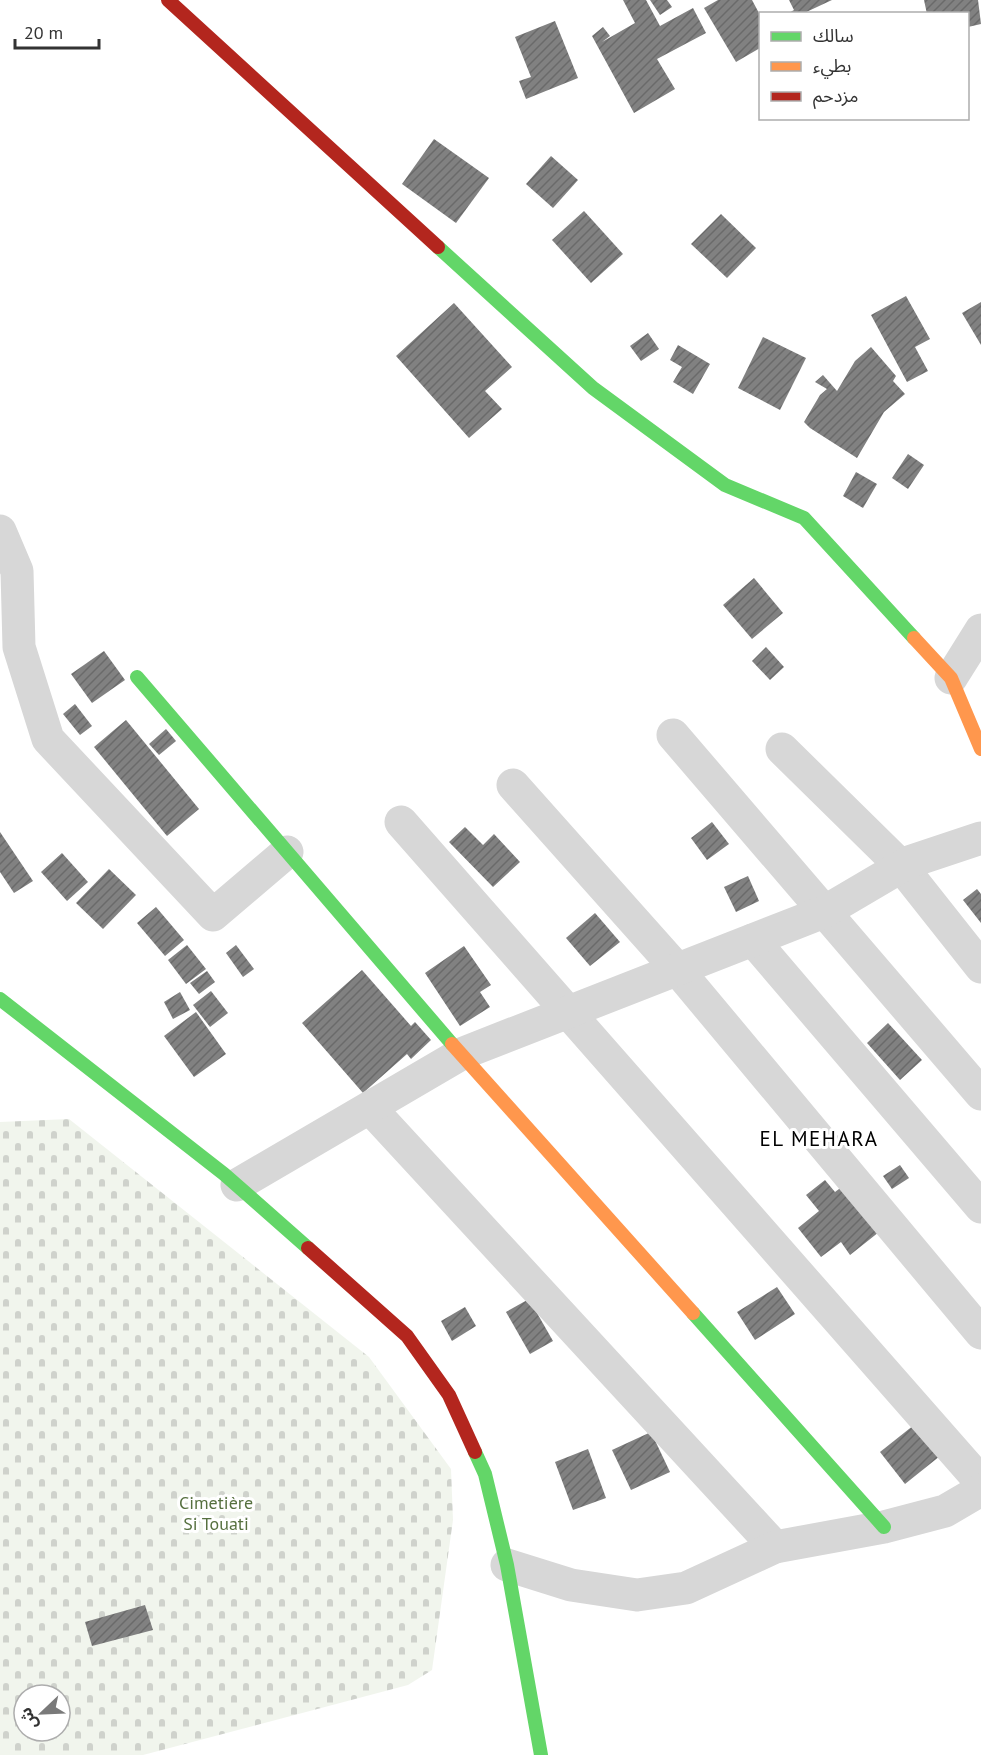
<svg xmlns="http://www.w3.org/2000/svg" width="981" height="1755" font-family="'PT Sans','Noto Sans Arabic',sans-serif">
<defs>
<pattern id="cemetery-stones" width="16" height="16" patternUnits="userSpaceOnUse" patternTransform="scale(1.5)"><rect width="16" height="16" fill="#f1f5ed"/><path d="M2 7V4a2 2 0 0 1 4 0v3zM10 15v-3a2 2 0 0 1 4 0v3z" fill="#cfd2cc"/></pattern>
<pattern id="building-hatch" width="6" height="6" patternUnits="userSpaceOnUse" patternTransform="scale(1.5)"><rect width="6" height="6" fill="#818181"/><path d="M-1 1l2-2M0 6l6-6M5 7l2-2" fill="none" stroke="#6a6a6a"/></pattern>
</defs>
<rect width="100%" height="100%" fill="#fff"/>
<!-- cemetery -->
<path fill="url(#cemetery-stones)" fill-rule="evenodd" d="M69,1119L369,1357L451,1469L453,1520L432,1670L408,1685L143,1755H0V1122ZM24,1695H60V1731H24Z"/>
<!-- building -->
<g fill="url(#building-hatch)">
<path d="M623,0H646L660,26L693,8L706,33L657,59L675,89L634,113L592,36L603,27L610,36L602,42L635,23Z"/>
<path d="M650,0H667L672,7L660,15Z"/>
<path d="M718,0H752L760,15V48L736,62L704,8Z"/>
<path d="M789,0H832L802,14H787L794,10Z"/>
<path d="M924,0H978L981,24L968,27V14H927Z"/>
<path d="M555,21L578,78L526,99L519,81L531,77L515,37Z"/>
<path d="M434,139L489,178L456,223L402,184Z"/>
<path d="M551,156L578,180L553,208L526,184Z"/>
<path d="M584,211L623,254L591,283L552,240Z"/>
<path d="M721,214L756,248L727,278L691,244Z"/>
<path d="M906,296L930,339L915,347L928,371L907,382L871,315Z"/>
<path d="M981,302V345L962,313Z"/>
<path d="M454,303L512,367L485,391L502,409L469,438L396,356Z"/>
<path d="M648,333L659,349L641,361L630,346Z"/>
<path d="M763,337L806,358L780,410L738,388Z"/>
<path d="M678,345L710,364L693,394L673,382L682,367L670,360Z"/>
<path d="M871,347L896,376L893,381L905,394L884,412L857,458L810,428L804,422L820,395L827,389L815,382L823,375L837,391L855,361Z"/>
<path d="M908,454L924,465L908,489L892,478Z"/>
<path d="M856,472L877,484L863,508L843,496Z"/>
<path d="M754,578L783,613L752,639L723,605Z"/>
<path d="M766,647L784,667L770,680L752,661Z"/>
<path d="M104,651L125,680L92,703L71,674Z"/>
<path d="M75,704L92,726L80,735L63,714Z"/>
<path d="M126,720L199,809L167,836L94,747Z"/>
<path d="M166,729L176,741L159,755L149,744Z"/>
<path d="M712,822L729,844L707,860L691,838Z"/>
<path d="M465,827L483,845L494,834L520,862L493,887L449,842Z"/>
<path d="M0,832L33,881L14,893L0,872Z"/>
<path d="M62,853L88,882L67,901L41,872Z"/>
<path d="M109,869L136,895L103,929L76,903Z"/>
<path d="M748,876L759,901L736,912L724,887Z"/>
<path d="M977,889L981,894V923L963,900Z"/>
<path d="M156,907L184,940L165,956L137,923Z"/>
<path d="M595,913L620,942L590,966L566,938Z"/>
<path d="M187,945L206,969L186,984L168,960Z"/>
<path d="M236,945L254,969L243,977L226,953Z"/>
<path d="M464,946L491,985L480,992L490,1007L460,1026L425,973Z"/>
<path d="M362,970L411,1026L415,1022L431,1040L411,1059L407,1054L363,1093L302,1023Z"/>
<path d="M207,971L215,982L199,994L190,983Z"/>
<path d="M211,991L228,1013L210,1027L193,1005Z"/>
<path d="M180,992L190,1010L173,1019L164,1002Z"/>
<path d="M196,1012L226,1054L194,1077L164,1036Z"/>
<path d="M888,1023L922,1060L900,1080L867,1043Z"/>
<path d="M900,1165L909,1178L892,1189L883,1176Z"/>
<path d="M825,1180L835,1192L843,1186L879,1232L850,1255L841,1242L821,1257L798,1228L819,1211L806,1195Z"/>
<path d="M777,1287L795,1314L755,1340L737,1312Z"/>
<path d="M529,1299L553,1341L530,1354L506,1312Z"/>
<path d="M465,1307L476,1326L452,1341L441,1321Z"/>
<path d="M914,1425L945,1452L905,1484L880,1452Z"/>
<path d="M651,1432L670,1472L631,1490L612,1450Z"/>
<path d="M588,1449L606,1498L573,1510L555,1462Z"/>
<path d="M145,1605L153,1630L92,1646L85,1622Z"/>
</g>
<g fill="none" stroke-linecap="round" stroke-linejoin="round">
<!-- street -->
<g stroke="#d7d7d7" stroke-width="33">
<path d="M0,531L17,571L19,647L48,739L213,915L287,852"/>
<path d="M951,678L981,630"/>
<path d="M673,735L981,1094"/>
<path d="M782,749L901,866L981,967"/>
<path d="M513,785L677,969L981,1333"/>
<path d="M401,822L981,1482"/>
<path d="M753,940L981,1207"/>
<path d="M370,1108L775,1547"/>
<path d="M237,1185L461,1054L824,912L909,862L981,838"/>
<path d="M507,1565L571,1585L637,1595L686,1588L775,1547L884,1527L945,1511L981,1490"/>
</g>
<!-- fast -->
<g stroke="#63d668" stroke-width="14">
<path d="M438,247L593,388L725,485L804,518L914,638"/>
<path d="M137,677L452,1044"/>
<path d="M0,999L224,1174L308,1248"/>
<path d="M693,1313L884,1527"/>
<path d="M475,1452L485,1474L507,1565L541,1755"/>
</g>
<!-- slow -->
<g stroke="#ff974d" stroke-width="14">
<path d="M914,638L951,678L981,749"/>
<path d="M452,1044L693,1313"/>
</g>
<!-- jam -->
<g stroke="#b3261e" stroke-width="14">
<path d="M168,0L438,247"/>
<path d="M308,1248L407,1336L449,1395L475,1452"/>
</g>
</g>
<g text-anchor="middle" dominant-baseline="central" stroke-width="6" stroke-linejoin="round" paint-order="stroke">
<!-- park labels -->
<g font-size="18" fill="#56703f" stroke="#fff">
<text x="216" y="1502">Cimetière<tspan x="216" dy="21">Si Touati</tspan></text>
</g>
<!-- quarter labels -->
<g font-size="21" letter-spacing="1.5" fill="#000" stroke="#fff">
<text x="819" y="1138">EL MEHARA</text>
</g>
</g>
<!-- legend -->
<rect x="759" y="12" width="210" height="108" fill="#ffffff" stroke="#adadad" stroke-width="1.5"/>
<rect x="771" y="32" width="30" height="9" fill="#63d668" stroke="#adadad" stroke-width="1.5"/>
<text x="813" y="42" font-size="18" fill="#333333">سالك</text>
<rect x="771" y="62" width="30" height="9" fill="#ff974d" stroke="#adadad" stroke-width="1.5"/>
<text x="813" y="72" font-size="18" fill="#333333">بطيء</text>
<rect x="771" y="92" width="30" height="9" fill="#b3261e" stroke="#adadad" stroke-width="1.5"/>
<text x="813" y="102" font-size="18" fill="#333333">مزدحم</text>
<!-- north arrow -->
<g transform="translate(42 1713) rotate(247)"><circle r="28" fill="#ffffff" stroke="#adadad" stroke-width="1.5"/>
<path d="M0-4.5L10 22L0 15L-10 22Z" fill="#7a7a7a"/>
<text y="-9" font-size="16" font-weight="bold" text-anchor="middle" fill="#333333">ش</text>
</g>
<!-- scale -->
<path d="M15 39v9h84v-9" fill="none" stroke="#333333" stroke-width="3"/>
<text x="24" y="39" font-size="18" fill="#333333" stroke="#ffffff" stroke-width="4.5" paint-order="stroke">20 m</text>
</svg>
